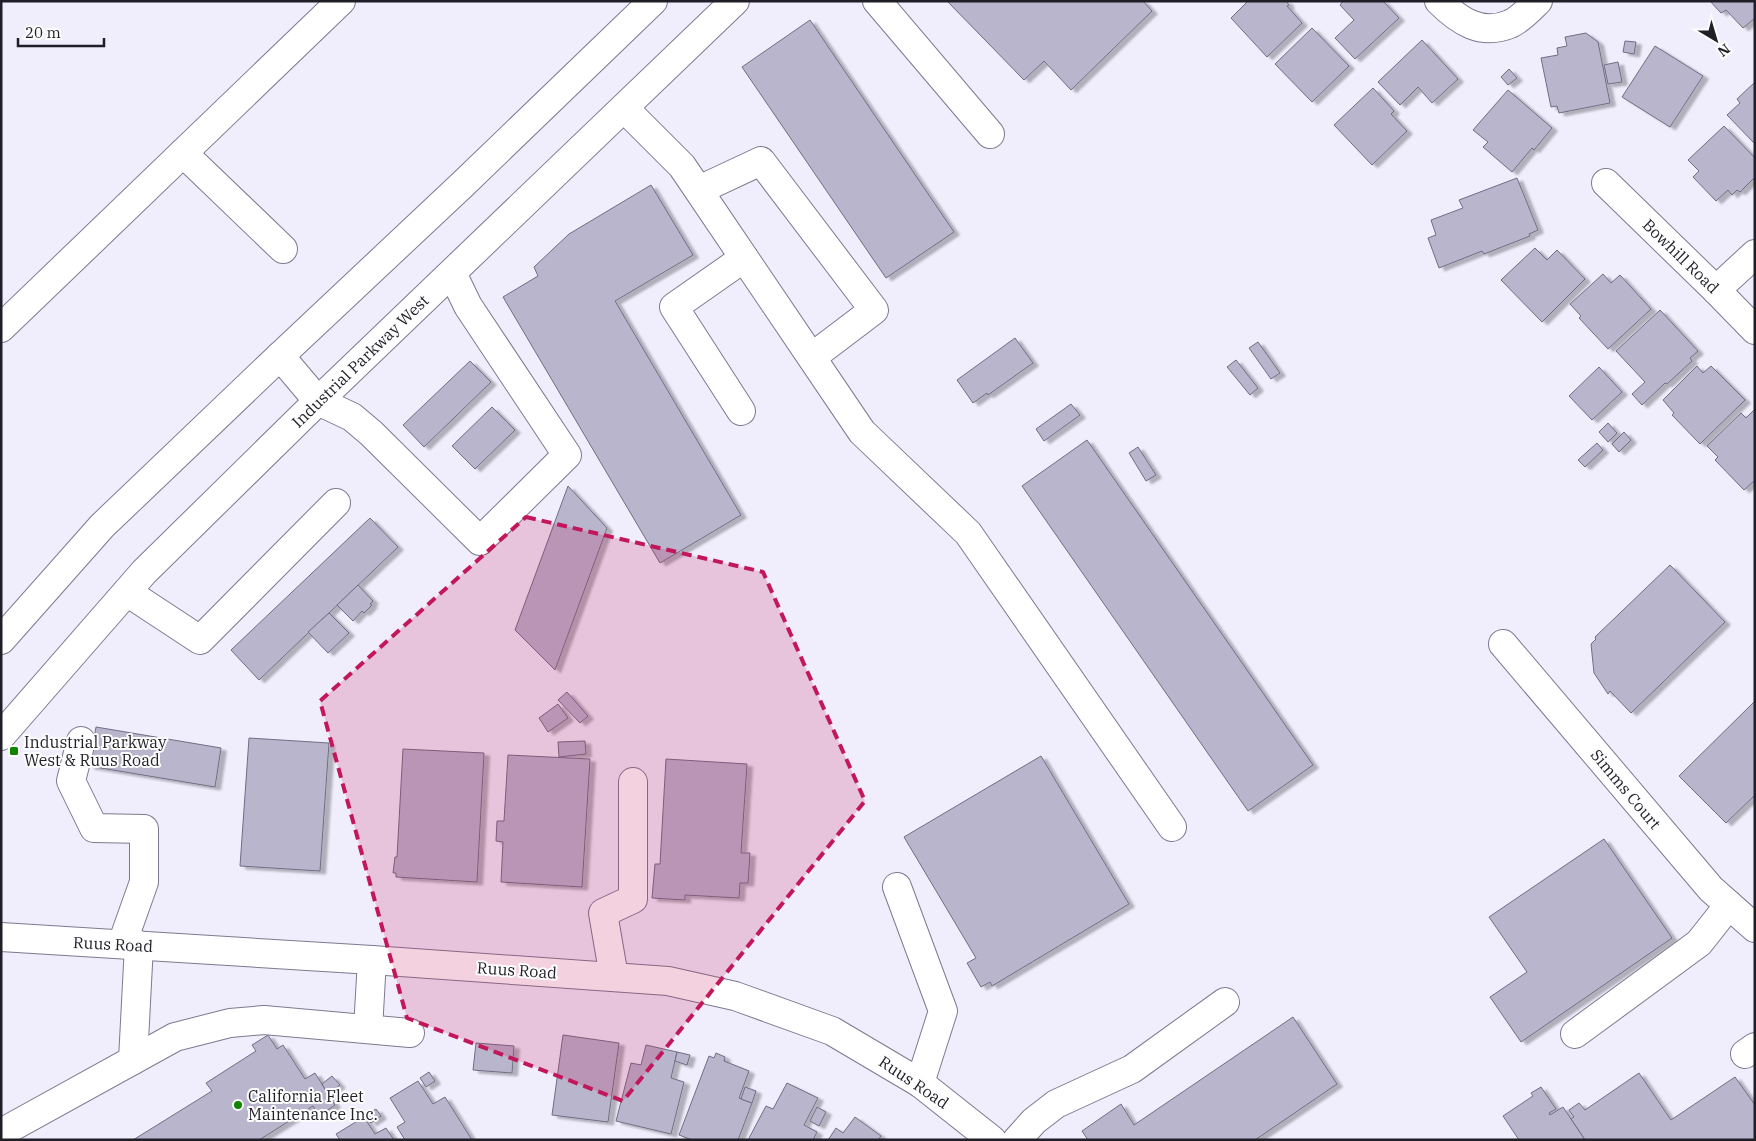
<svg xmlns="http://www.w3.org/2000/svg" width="1756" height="1141" font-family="'IBM Plex Serif',serif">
<defs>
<filter id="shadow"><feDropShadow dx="5.5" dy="3" stdDeviation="1" flood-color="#0004"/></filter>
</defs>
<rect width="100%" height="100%" fill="#f0eefd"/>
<!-- building -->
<g fill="#b8b5cd" stroke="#706d83" filter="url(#shadow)">
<path d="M947,1H1143L1152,11L1071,90L1044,61L1024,80Z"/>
<path d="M1248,1H1286L1289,5L1287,6L1302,23L1267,57L1231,18Z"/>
<path d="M1343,1H1383L1399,18L1355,59L1335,38L1354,20L1340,5Z"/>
<path d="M1710,1H1755V18L1743,28L1726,10L1721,13Z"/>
<path d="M810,20L954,232L886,278L742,67Z"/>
<path d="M1312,28L1349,66L1312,102L1275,64Z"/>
<path d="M1586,33L1598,42L1610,103L1559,113L1557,106L1551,107L1541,58L1558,55L1557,48L1567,46L1565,37Z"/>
<path d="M1422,40L1458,79L1432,103L1418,87L1400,105L1378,82Z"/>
<path d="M1625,41L1636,42L1634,54L1623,52Z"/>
<path d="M1655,46L1703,76L1670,127L1622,97Z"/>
<path d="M1618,62L1622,82L1608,84L1604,65Z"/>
<path d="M1509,69L1517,78L1508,85L1501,77Z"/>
<path d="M1755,82V144L1727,115L1740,103L1737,99Z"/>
<path d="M1373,88L1394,111L1391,114L1407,131L1372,165L1334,125Z"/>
<path d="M1508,90L1552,128L1534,150L1532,148L1512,172L1483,147L1488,142L1473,130Z"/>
<path d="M1724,126L1755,158V177L1740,192L1737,190L1732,195L1728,190L1716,201L1693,177L1699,171L1688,160Z"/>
<path d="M1517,178L1538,230L1529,234L1530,236L1484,254L1482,251L1439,268L1428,238L1436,235L1431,220L1463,208L1459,200Z"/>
<path d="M651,185L693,255L615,301L741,515L660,563L503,297L538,276L534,267L569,234Z"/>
<path d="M1535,248L1547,260L1557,250L1585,279L1542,322L1501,280Z"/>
<path d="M1603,274L1611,283L1620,275L1651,309L1608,349L1579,318L1581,316L1570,304Z"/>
<path d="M1660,310L1698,351L1690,358L1692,361L1667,384L1665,383L1642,405L1632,394L1645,382L1616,351Z"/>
<path d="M1015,338L1033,363L988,395L987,393L973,403L957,380Z"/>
<path d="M1258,342L1280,373L1271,379L1249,348Z"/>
<path d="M1236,360L1258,388L1250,395L1227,367Z"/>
<path d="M470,361L491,382L424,447L403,425Z"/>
<path d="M1697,366L1703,373L1711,366L1745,400L1700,444L1672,415L1674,413L1663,400Z"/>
<path d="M1599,367L1622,392L1592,420L1569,396Z"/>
<path d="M1071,404L1080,415L1044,441L1036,429Z"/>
<path d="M492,407L515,430L475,469L452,446Z"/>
<path d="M1755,409V480L1744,490L1715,460L1718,457L1707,446L1741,413L1746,418Z"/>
<path d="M1608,423L1617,433L1608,442L1599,432Z"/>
<path d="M1624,432L1631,440L1619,452L1612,444Z"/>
<path d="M1087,440L1313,765L1248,811L1022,486Z"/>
<path d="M1597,443L1603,450L1585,467L1578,460Z"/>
<path d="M1138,447L1156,475L1146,481L1129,453Z"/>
<path d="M568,486L607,528L555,670L515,630Z"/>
<path d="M370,518L398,547L259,680L231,650Z"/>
<path d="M1670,565L1725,622L1631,713L1610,691L1608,694L1594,673L1591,644L1596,639L1595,637Z"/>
<path d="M358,585L373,601L370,604L372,605L364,613L362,611L353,621L337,605Z"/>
<path d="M329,613L349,633L328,653L308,632Z"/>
<path d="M567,692L588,716L580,723L558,700Z"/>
<path d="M1755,701V795L1726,823L1679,776Z"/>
<path d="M558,704L568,718L548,732L539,718Z"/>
<path d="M96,727L221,748L215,787L89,766Z"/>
<path d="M249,738L329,743L320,871L240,866Z"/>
<path d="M585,741L586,754L559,757L558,742Z"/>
<path d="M403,749L484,753L477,882L396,877V873H393L395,857H397Z"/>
<path d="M508,755L590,759L582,887L501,882L503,842L496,841L497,821H504Z"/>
<path d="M1041,756L1129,904L992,986L990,982L981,987L967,963L976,958L904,837Z"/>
<path d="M666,759L747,764L741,853H750L748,883H740L739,898L685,895V900L652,898L655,864H660Z"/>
<path d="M1604,839L1672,938L1521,1042L1490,997L1527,972L1489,917Z"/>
<path d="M1293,1017L1337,1084L1255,1140H1088L1082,1131L1121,1104L1134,1125Z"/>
<path d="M268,1035L277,1049L283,1045L305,1079L315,1073L335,1105L319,1116L313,1106L259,1140H133L212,1091L206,1083L256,1051L252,1045Z"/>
<path d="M563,1035L619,1043L608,1122L552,1115Z"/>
<path d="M476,1043L514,1046L512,1073L473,1070Z"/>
<path d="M646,1045L677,1052L671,1078L684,1082L671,1134L616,1121L631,1063L641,1065Z"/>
<path d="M677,1052L690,1055L687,1065L675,1061Z"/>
<path d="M716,1053L725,1057L724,1061L749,1071L739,1098L752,1103L738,1140H692L679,1135L709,1056L714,1058Z"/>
<path d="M429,1072L435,1081L426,1087L420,1078Z"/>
<path d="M1639,1073L1671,1120L1735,1077L1755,1105V1140H1585L1571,1119L1574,1117L1569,1110L1579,1103L1585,1110Z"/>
<path d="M332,1076L340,1085L328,1094L322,1084Z"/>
<path d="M418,1081L433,1104L445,1097L472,1140H405L397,1127L405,1122L390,1098Z"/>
<path d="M787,1083L818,1098L804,1125L817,1132L813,1140H748L766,1106L773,1109Z"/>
<path d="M745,1087L756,1091L752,1103L741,1099Z"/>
<path d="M1541,1087L1556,1109L1549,1113L1550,1115L1563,1107L1585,1140H1519L1503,1116L1533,1096L1531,1093Z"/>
<path d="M817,1107L826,1112L819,1126L810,1121Z"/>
<path d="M376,1109L381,1116L371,1123L366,1115Z"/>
<path d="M364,1117L375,1134L386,1128L394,1140H340L336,1134Z"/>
<path d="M855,1117L881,1136L878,1140H828L836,1128L843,1133Z"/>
</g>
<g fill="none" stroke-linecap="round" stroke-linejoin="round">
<!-- minor casing -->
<g stroke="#7d7990" stroke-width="30">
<g id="minor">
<path d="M877,1L990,134"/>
<path d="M1439,1C1459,21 1481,36 1510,24C1521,19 1530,9 1538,1"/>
<path d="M624,108L682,166L862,432L968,533L1172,827"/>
<path d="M183,153L283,249"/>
<path d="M1606,183L1716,290L1755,330"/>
<path d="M699,190L761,161L874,310L812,357"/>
<path d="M1716,290L1755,254"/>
<path d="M1,328L341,1"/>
<path d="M280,356L318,401L352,417L371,433L480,541L567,455L468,306L452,273"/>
<path d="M741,411L674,307L744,258"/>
<path d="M127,592L200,640L336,503"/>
<path d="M1503,644L1711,889L1755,928"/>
<path d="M81,741L71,781L94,828L144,829V882L122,944"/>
<path d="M897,887L943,1011L920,1083"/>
<path d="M1,937L372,960L668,981L735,996L832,1031L920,1083L992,1140"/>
<path d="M614,977L603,913L633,899V782"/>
<path d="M368,1029L372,960"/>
<path d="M1575,1034L1699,943L1729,905"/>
<path d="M1745,1054L1755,1047"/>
<path d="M133,1060L139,945"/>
<path d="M1,1133L175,1037L230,1023L264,1020L410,1033"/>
<path d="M1017,1140L1034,1121L1056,1104L1132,1069L1225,1002"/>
</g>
</g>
<!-- major casing -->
<g stroke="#7d7990" stroke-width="30">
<g id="major">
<path d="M1,640L102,526L280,356L463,184L653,1"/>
<path d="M1,736L144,572L318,401L735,1"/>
</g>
</g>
<!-- minor -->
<use href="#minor" stroke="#fff" stroke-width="28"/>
<!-- major -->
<use href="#major" stroke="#fff" stroke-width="28"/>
</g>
<!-- marked area -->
<path fill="#c2185b" fill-opacity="0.2" stroke="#c2185b" stroke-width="4" stroke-dasharray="10 6" stroke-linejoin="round" d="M526,517L763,572L865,801L623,1101L407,1018L320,701Z"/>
<!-- markers -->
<g fill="#0f8500" stroke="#fdfdfd" stroke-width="2">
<rect x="9" y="746" width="10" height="10" rx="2.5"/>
<circle cx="238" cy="1105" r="5"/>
</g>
<g text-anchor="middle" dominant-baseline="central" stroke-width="4" stroke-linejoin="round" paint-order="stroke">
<!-- street labels -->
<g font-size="16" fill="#201f28" stroke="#fdfdfd">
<text transform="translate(1681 256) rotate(44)">Bowhill Road</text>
<text transform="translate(360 361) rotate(-44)">Industrial Parkway West</text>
<text transform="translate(1626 789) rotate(50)">Simms Court</text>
<text transform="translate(113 944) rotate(3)">Ruus Road</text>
<text transform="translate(517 970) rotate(4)">Ruus Road</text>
<text transform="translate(914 1082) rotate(34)">Ruus Road</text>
</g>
<!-- poi labels -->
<g font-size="16" fill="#201f28" stroke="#fdfdfd" text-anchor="start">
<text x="24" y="742">Industrial Parkway<tspan x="24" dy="18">West &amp; Ruus Road</tspan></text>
<text x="248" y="1096">California Fleet<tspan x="248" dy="18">Maintenance Inc.</tspan></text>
</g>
</g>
<!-- border -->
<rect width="1756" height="1141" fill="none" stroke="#201f28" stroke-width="5"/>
<!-- north arrow -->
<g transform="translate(1716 40) rotate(142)" stroke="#fdfdfd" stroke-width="4" paint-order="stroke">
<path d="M0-4L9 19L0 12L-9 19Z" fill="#201f28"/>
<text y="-8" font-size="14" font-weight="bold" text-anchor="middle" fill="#201f28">N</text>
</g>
<!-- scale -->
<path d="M18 38v8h86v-8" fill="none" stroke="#201f28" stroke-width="2.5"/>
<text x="25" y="38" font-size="15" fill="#201f28" stroke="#fdfdfd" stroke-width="4" paint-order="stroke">20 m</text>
</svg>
